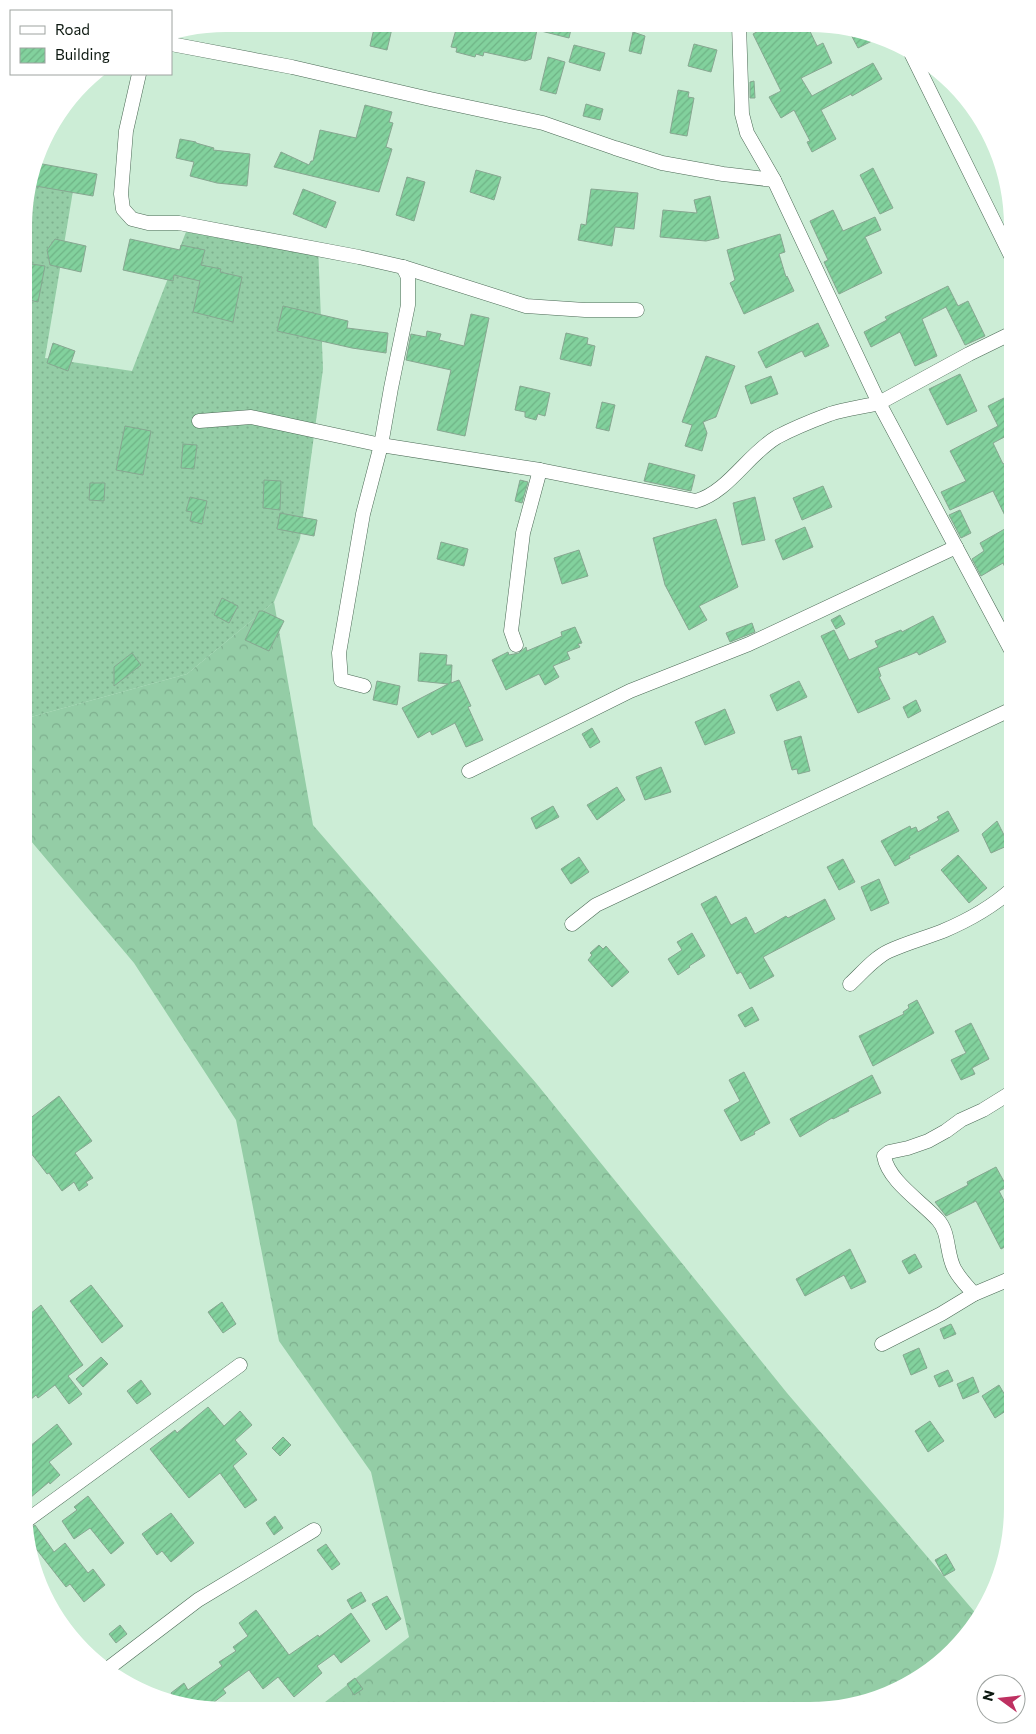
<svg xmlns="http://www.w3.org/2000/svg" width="1036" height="1734" font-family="Commissioner,sans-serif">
<defs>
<pattern id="grass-dots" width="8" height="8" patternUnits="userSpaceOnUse" patternTransform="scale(1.25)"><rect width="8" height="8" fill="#94cda6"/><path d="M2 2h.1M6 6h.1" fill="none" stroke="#7eaf8e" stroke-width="1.8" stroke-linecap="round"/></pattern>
<pattern id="forest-crowns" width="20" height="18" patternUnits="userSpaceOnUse" patternTransform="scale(1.25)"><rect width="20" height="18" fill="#94cda6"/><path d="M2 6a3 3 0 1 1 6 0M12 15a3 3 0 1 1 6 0" fill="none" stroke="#7eaf8e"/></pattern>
<pattern id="building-hatch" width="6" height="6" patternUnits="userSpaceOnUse" patternTransform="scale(1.25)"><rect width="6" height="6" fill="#82d19d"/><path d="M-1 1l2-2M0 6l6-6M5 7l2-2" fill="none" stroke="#6fb386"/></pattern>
</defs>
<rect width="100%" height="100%" fill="#ccedd6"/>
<!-- grass -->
<path fill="url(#grass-dots)" d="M76,173L45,358L132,371L191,219L318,245L323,369L300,539L274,602L187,674L31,717L25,705V201L31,183Z"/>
<!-- forest -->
<path fill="url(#forest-crowns)" d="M274,602L313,825L536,1083L787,1393L979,1617L970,1631L933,1668L887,1695L810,1710L316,1709L409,1637L371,1472L279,1341L236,1120L134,963L25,834V705L31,717L187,674Z"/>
<!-- building -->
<g fill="url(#building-hatch)" stroke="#87a791">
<path d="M375,24H393L387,50L370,46Z"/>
<path d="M466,24L502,25H572L569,38L537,30L531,59L525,61L484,52L483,56L476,54L475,57L456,52L457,48L451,47L457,26L465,28Z"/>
<path d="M769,25H807L817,46L823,43L832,63L801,78L812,96L873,63L882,79L852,96L851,94L821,110L836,139L812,152L807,142L810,141L794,110L781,118L769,97L781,91L753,34Z"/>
<path d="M848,29L868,34L872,41L858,48Z"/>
<path d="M633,32L645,36L641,54L629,51Z"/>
<path d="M694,44L717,50L711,72L688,66Z"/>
<path d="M574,45L605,53L600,71L569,62Z"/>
<path d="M548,57L565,62L556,94L540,90Z"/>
<path d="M754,81L755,98H750V82Z"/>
<path d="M678,90L689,92L688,97L694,98L687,136L670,133Z"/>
<path d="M586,104L603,109L600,120L583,116Z"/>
<path d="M365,105L392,112L389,122L393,123L386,147L392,149L379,192L274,167L281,152L309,165L311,161H313L320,130L356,138Z"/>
<path d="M180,139L196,142V143L214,148L213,150L250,154L247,186L217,183L190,176L194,162L176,158Z"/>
<path d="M37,163L97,174L93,196L30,185Z"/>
<path d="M873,168L893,208L880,214L860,175Z"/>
<path d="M476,170L501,177L494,200L470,192Z"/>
<path d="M407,177L425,182L414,221L396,215Z"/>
<path d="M303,189L336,202L326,228L293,214Z"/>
<path d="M591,189L638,193L634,229L615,227L612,246L578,240L581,224L586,225Z"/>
<path d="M710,196L719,238L706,241L660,237L663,210L697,213L694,200Z"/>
<path d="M833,210L843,231L875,217L881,230L865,237L882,273L839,294L824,262L828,260L810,221Z"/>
<path d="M780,234L785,252L779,254L786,277L787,276L794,291L744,314L730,283L735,280L727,250Z"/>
<path d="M55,239L86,246L81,272L50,265L47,250Z"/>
<path d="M130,239L180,250L181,245L205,250L201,265L221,269L220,272L242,277L233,322L193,312L200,281L174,275L173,281L123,270Z"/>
<path d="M25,263L45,266L38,302L25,299Z"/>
<path d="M948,286L958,306L968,301L985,336L965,345L946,307L922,319L937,356L915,366L900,332L871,347L864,332L887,320L885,317Z"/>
<path d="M283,306L348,321L347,328L388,333L386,353L352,348L277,331Z"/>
<path d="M471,314L489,318L465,436L437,430L451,370L406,360L411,334L426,337L427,331L441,334L439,340L464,346Z"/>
<path d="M818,323L829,346L805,357L802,351L766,368L758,352Z"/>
<path d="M566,333L588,338L587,344L595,346L591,366L560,359Z"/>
<path d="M53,343L75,351L68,371L47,363Z"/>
<path d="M706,356L735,366L716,417L703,422L707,433L702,451L685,446L692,425L682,422Z"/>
<path d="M960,374L977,411L947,425L929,389Z"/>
<path d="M771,376L778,394L751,404L745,386Z"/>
<path d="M520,386L550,393L545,416L538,414L536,420L525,417V412L515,410Z"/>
<path d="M1012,394V433L993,443L1003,464L1005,463L1012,479V583L1003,563L981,576L972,559L984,551L980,543L1010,526L993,491L950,510L941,492L966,481L950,451L998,426L988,406Z"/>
<path d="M602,402L615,405L609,431L596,428Z"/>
<path d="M125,426L151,431L143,475L116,470Z"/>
<path d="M183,444L197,445L194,469L181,468Z"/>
<path d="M649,463L695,475L691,491L644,481Z"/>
<path d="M264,480L281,481L280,510L263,508Z"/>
<path d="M520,480L528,482L522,503L515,501Z"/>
<path d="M90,483H105L104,501L89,500Z"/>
<path d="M823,486L832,507L802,520L793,498Z"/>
<path d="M190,497L207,501L202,524L190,521L192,512L186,511Z"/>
<path d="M755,497L765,540L742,545L733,503Z"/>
<path d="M960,510L971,533L961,538L949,515Z"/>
<path d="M280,513L317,520L314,536L277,529Z"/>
<path d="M716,519L738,587L699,606L707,620L689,630L665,585L653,538Z"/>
<path d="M805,527L813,547L783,560L775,540Z"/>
<path d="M441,542L468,549L464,566L437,559Z"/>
<path d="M579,550L588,576L562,584L554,558Z"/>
<path d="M222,598L238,606L229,623L214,615Z"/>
<path d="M259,611H263L284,621L269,651L245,640Z"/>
<path d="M840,615L845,624L836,629L831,620Z"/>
<path d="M933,616L946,642L919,655L917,652L878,668L881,676L879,677L890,699L858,713L821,636L834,630L849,660L878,647L875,641L901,630L902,632Z"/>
<path d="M752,623L755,632L730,642L726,633Z"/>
<path d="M575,627L582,643L578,644L580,647L567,652L570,659L553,666L559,677L545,685L539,674L506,690L492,660L508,652L509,655L519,653L526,647L527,651L562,636L561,632Z"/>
<path d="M132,653L141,665L114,686V667Z"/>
<path d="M420,653L447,655L446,665H452L451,683L459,680L471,706L468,707L483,740L466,747L455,723L432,735L430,731L418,738L402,708L448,684L418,681Z"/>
<path d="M377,681L400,686L397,705L373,700Z"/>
<path d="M799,681L807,697L777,711L770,695Z"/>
<path d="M916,700L921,711L908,718L903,707Z"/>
<path d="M725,709L735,733L705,745L695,722Z"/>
<path d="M592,728L600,742L590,748L582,734Z"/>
<path d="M801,736L810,771L798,774L797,769L792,770L784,741Z"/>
<path d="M661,767L671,792L645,800L636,777Z"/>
<path d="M617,787L625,800L597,820L587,805Z"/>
<path d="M553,806L559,817L536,829L531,818Z"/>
<path d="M948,811L959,831L909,856L910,858L895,866L881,841L910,826L911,829L916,827L918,832L939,820L937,817Z"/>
<path d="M997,821L1009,845L991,853L982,834Z"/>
<path d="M958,855L987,888L969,903L941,870Z"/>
<path d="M579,857L589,872L571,884L561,869Z"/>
<path d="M843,859L855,882L839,890L827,867Z"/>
<path d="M879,879L889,903L871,911L861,887Z"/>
<path d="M716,896L731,925L746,917L755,934L786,916L788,918L825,899L835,919L763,957L774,976L750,989L741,972L737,974L701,904Z"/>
<path d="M692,933L705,956L689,966L690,967L678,975L668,959L682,950L677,942Z"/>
<path d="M599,945L603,949L606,946L629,972L612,987L588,960L592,955L590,953Z"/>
<path d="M917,1000L934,1033L873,1066L859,1036L904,1014L903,1012L909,1008L908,1005Z"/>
<path d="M752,1007L759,1020L745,1027L738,1015Z"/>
<path d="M971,1023L989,1059L972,1068L975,1074L961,1080L951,1060L966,1053L955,1031Z"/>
<path d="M744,1072L770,1123L754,1132L755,1134L741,1141L724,1110L740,1101L729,1080Z"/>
<path d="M872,1075L881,1093L848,1109L849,1111L833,1119L832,1118L800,1137L790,1119Z"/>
<path d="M59,1096L92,1141L75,1153L93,1178L86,1182L88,1185L79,1191L74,1182L62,1191L49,1173L47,1174L24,1144V1123Z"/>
<path d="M996,1167L1007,1187L999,1191L1012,1216V1243L1001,1249L976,1201L946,1216L935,1202L968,1185L967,1182Z"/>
<path d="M850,1249L866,1282L851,1289L844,1275L805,1296L796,1279Z"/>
<path d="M915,1254L922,1267L909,1274L902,1261Z"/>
<path d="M91,1285L123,1326L102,1343L70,1301Z"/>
<path d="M222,1302L236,1324L223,1333L208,1312Z"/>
<path d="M41,1305L83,1365L68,1376L82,1394L69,1404L55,1385L38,1398L36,1395L24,1405V1319Z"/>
<path d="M951,1324L956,1334L944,1339L940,1329Z"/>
<path d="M919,1348L927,1368L911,1375L903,1355Z"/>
<path d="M101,1357L108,1364L83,1387L76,1379Z"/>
<path d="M948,1370L953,1381L939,1387L934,1376Z"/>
<path d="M973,1377L979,1392L963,1399L957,1384Z"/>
<path d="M141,1380L151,1394L137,1404L127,1391Z"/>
<path d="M999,1385L1012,1407L995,1418L982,1396Z"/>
<path d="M208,1407L224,1426L240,1411L252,1425L235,1440L247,1454L233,1466L257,1500L245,1508L220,1473L189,1498L150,1449L175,1430L177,1433Z"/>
<path d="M930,1421L944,1441L928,1452L915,1431Z"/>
<path d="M57,1424L72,1444L49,1462L60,1475L50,1484L49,1482L24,1503V1487L31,1481L24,1471V1451Z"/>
<path d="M283,1437L291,1445L280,1456L272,1448Z"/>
<path d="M88,1496L124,1543L111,1554L90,1528L74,1539L62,1521L77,1510L74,1507Z"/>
<path d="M171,1513L194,1543L171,1562L162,1551L157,1555L142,1534Z"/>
<path d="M275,1516L283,1528L274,1535L266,1523Z"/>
<path d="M35,1525L54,1552L65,1543L88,1573L93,1569L105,1585L84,1602L70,1584L66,1587L30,1541L28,1529Z"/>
<path d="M326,1544L340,1564L332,1570L317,1550Z"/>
<path d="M946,1554L955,1570L944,1576L935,1560Z"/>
<path d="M361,1592L366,1601L352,1609L347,1600Z"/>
<path d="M387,1596L401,1619L386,1630L372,1604Z"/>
<path d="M256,1610L289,1655L318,1635L319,1637L351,1613L370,1641L341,1663L334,1654L317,1666L322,1673L294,1697L278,1677L263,1689L249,1670L223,1689L226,1693L205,1709L177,1702L171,1693L184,1683L188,1690L222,1666L219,1662L236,1651L233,1647L248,1636L239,1623Z"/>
<path d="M120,1625L127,1634L116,1643L109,1634Z"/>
<path d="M355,1678L363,1689L354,1695L347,1684Z"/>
</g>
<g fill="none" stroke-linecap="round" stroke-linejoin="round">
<!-- minor casing -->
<g stroke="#4b6955" stroke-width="15">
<g id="minor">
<path d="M171,44L292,67L430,99L543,123L615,148L662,163L723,174L774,180"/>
<path d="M911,53L1012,258"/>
<path d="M139,74L126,131L121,194L123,209L132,219L148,223H179L359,257L403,267L526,306L585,310H637"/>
<path d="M199,421L251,417L381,445L540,470L696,501C728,492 748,454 777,437C792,429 814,420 830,414C845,409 863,407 879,403L774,180L747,133L742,114L739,25"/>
<path d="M516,645L511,631L523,533L540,470"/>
<path d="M1012,652L879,403L969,354L1012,333"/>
<path d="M364,686L341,680L339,653L363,514L381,445L391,388L408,305V277L403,267"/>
<path d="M469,771L630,691L749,644L956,547"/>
<path d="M572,924L596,905L1012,709"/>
<path d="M850,984C862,973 874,958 889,951C906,943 925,938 943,931C969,920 991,908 1012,889"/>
<path d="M974,1294C968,1287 960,1279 955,1270C946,1255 950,1233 938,1220C922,1202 888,1181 884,1156L889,1152L908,1148L928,1141L946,1131L961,1120L983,1110L1012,1092"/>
<path d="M882,1344L941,1314L974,1294L1012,1278"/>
<path d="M26,1521L240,1365"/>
<path d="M106,1670L198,1600L314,1530"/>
</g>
</g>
<!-- minor -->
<use href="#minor" stroke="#fff" stroke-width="14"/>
</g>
<!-- crop -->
<path d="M0 0H1036V1734H0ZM226 32H810A194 194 0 0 1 1004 226V1508A194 194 0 0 1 810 1702H226A194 194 0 0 1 32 1508V226A194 194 0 0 1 226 32Z" fill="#fff" fill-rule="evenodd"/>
<!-- legend -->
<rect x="10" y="10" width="162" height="65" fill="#ffffff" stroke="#9ea3a0"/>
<rect x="20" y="26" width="25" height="8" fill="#ffffff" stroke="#9ea3a0"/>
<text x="55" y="35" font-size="15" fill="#0d1911">Road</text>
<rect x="20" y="48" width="25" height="15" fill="url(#building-hatch)" stroke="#9ea3a0"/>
<text x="55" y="60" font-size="15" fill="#0d1911">Building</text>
<!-- north arrow -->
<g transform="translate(1001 1699) rotate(285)"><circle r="24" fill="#ffffff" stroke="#9ea3a0"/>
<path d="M0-4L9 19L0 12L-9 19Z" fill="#be3061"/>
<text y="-8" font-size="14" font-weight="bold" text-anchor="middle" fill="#0d1911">N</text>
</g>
</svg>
